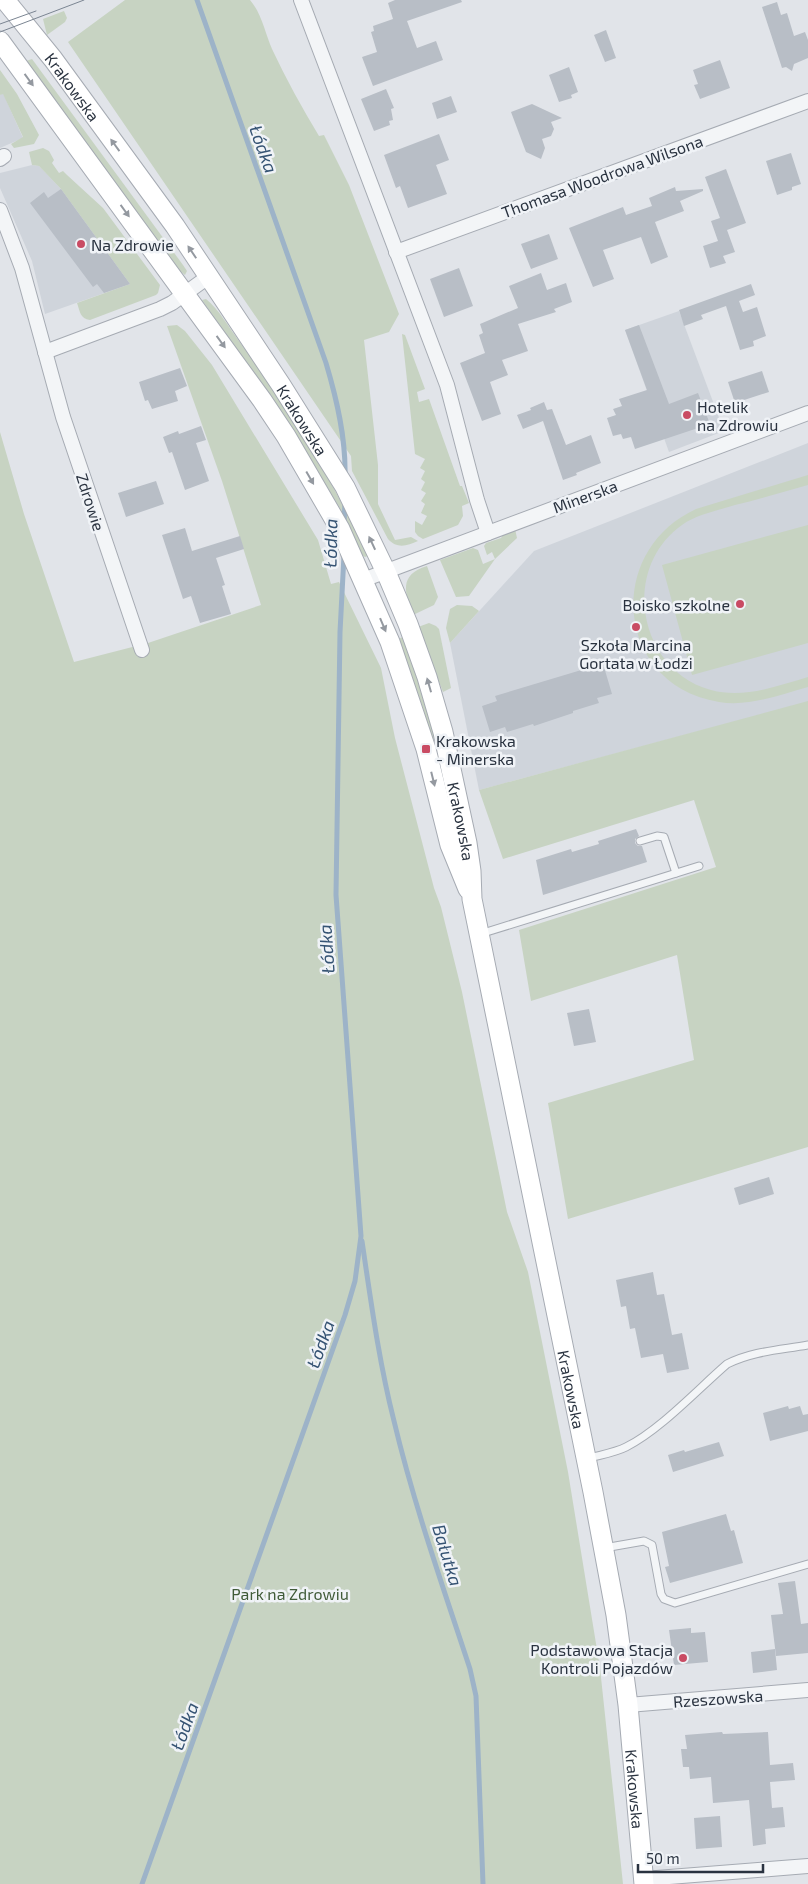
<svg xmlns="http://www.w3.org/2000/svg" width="808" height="1884" font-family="'Exo 2',sans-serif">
<rect width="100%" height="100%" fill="#e1e4e9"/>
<!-- built -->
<g fill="#cfd4db">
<path d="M3,93L23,138L0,148V95Z"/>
<path d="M32,165L39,166L61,189L130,284L45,314L32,261L0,188V173Z"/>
<path d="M679,311L724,431L669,452L625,330Z"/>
<path d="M808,443V702L479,790L450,643L534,551Z"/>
</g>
<!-- green -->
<g fill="#c7d3c2">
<path d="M125,0H250C262,14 265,33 272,49C286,79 302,108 319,136L324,135L349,185L399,314L389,332L364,340L378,465V504L395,540L411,537L418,541C407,546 397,549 388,539L352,471L351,456L68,42Z"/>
<path d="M64,11L67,18L65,22L47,35L43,19Z"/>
<path d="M32,59L183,265L187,271L185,275L179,270L26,61Z"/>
<path d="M0,70L17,94L39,135L34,144L14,148L11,144L23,137L3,94L0,95Z"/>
<path d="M43,148L49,151L54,160L52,163L59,173L63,171L67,175L103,208L160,285L158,293L156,295L90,320C80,319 80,311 77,303L130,284L61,189L39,166L32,165L29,152Z"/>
<path d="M206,299C218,308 230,329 239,341C288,408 333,480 368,556L365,557L362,555L341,510L287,421L202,300Z"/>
<path d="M177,325L185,331L212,365L318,540L331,584L339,582L381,668L395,738L434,888L441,907L462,992L507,1212L528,1272L568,1472L600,1668L623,1884H0V432L24,514L74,662L148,643L261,605L222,481L167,326Z"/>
<path d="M402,334L405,335L425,389L417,392L419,402L429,399L460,486H462L469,503L462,506L463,516L458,525L423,539L418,536L415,532V521L422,525L427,516L421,513L425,504L421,501L426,493L421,490L425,482L421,479L425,471L420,468L425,459L415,454Z"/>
<path d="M808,475V485C784,492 759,499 735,505C717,511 697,514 682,525C620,569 638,670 711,690C744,699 777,686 808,677V687C779,695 749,707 719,702C616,686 603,552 696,509Z"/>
<path d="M808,525V643L692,675L662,565Z"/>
<path d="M515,529L517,538L495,559L469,596L456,597L440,560L473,548L478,550L483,564L495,559L492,552L487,555L484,546L486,543L501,538L505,532Z"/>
<path d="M427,566L438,597L434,605L413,615C405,593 398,575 427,566Z"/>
<path d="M457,605L472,606L479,611L450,643L446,628L450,609Z"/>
<path d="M429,623L436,626L439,629L451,688L443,692L418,627Z"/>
<path d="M403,637L421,687L435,739H431L423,708L398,639Z"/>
<path d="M808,701V1147L568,1219L548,1103L694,1060L677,955L531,1001L519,930L716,867L694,800L503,859L479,790Z"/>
</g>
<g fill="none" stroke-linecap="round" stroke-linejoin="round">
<!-- stream -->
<g stroke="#9db3c8" stroke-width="5">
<path d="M197,0L326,363C337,400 346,438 345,476"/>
<path d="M344,524L345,502"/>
<path d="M362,1241C371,1302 379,1362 394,1421C414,1505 443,1587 470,1669L476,1696L483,1884"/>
<path d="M142,1884L345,1315L355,1281L361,1236L336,895L340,632L344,555"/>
</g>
</g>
<!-- building -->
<g fill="#b8bec6">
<path d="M395,0H461L462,2L407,21L417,48L436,41L443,60L373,86L362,57L377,52L371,32L374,31L373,26L393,19L388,3Z"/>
<path d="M777,2L781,15L787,13L794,36L805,32L808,40V58L794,64L792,71L786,67L782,68L762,7Z"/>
<path d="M606,30L616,58L605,62L594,35Z"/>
<path d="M720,60L730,88L700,99L694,85L698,84L693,70Z"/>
<path d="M569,67L578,92L571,95L572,98L559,102L549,75Z"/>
<path d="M386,89L394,108L391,109L393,120L389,121L390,125L374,131L361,99Z"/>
<path d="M451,96L457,112L437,119L432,103Z"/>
<path d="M532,104L562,118L551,122L554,129L551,136L542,139L545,148L541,159L526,152L511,112Z"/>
<path d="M439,134L449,160L436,165L447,194L408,208L400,186L396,188L384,155Z"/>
<path d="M791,153L801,184L792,187V190L777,195L766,161Z"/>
<path d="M726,169L746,223L727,230L735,252L723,256L726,263L710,268L703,246L718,241L711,221L720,218L705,177Z"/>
<path d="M675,187L676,191L703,189V191L680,201L684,211L655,222L668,257L651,264L641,237L603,250L614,279L593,287L569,228L623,207L626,215L652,206L649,198Z"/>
<path d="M61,189L130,284L104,293L97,284L93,287L30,203L44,192L48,198Z"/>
<path d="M549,234L558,259L531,269L521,244Z"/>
<path d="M459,268L473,306L444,317L430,279Z"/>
<path d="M541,273L547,290L566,283L572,302L554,309L556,312L518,324L528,351L502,360L508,375L490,382L501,414L482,421L460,363L485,353L479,335L483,333L480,324L518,308L509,286Z"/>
<path d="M751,284L755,295L739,301L743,312L757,307L766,336L753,341L754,346L740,350L726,306L701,315L703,319L684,326L679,310Z"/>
<path d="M639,325L669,404L698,393L710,424L635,449L631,437L623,439L621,434L613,436L607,418L616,415L613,409L622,406L619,399L647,390L625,330Z"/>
<path d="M180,368L187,386L175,391L178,401L152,409L148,400L145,401L139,382Z"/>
<path d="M762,371L769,392L735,403L728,382Z"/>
<path d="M544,402L547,410L552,409L566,445L591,435L601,463L576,473L577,475L563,480L543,421L523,429L517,415L531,410L530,408Z"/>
<path d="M201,426L206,440L196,443L209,481L185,490L172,452L169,453L163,437L178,431L179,434Z"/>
<path d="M156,481L164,504L126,517L118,493Z"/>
<path d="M185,528L192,551L240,536L244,549L216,558L225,585L222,586L231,614L200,623L191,596L183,599L162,535Z"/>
<path d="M604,667L612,694L597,698L599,703L573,711V713L534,726L533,724L507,732L505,727L490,732L482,706L497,701L495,696L588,668L589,672Z"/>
<path d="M636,829L639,836L635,839V843L638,846H642L647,862L543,895L536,860L571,849L572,852L599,844L598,841Z"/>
<path d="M589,1009L596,1042L574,1046L567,1013Z"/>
<path d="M769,1177L774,1194L739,1205L734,1188Z"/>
<path d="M653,1272L657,1295L664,1294L672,1335L682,1333L689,1369L667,1373L663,1354L641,1358L635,1328L630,1329L626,1306L621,1307L616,1280Z"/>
<path d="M788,1406L789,1409L800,1406L803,1415L808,1414V1431L770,1441L763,1413Z"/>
<path d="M719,1442L724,1456L673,1472L668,1455L684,1450L685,1452Z"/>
<path d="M726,1514L731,1531L734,1530L743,1563L670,1583L665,1567L669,1566L662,1532Z"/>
<path d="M795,1581L801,1624L808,1623V1653L776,1656L771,1615L783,1614L778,1583Z"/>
<path d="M691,1628V1633L705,1632L708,1662L674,1665L669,1630Z"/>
<path d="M775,1649L777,1670L753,1673L751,1652Z"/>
<path d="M722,1732L723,1734L768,1732L770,1765L793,1763L795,1780L770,1782L772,1808L783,1807L785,1827L765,1829L766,1844L753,1846L749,1800L713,1803L711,1777L690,1779L689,1767H683L681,1749H687L685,1735Z"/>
<path d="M720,1816L722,1847L696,1849L694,1818Z"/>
</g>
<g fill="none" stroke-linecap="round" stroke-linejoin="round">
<!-- service casing -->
<g stroke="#a6abb3" stroke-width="9">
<g id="service">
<path d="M640,841L657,836L664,837L676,873"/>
<path d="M480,934L699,866"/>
<path d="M586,1459C599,1455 614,1453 626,1447C660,1430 698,1389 727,1364C753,1351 780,1350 808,1345"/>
<path d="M604,1548L644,1541L652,1545L661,1594L664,1599L675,1603L808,1564"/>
</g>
</g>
<!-- minor casing -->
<g stroke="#a6abb3" stroke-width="16">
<g id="minor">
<path d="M301,0L447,385L477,500L488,533"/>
<path d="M0,159L4,156"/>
<path d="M0,210L22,268L63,417L142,650"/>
<path d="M396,252L808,101"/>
<path d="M45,352L160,309L172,303L208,277"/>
<path d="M363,580L808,413"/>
<path d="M628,1705L808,1690"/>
<path d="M644,1879L808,1866"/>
</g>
</g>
<!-- secondary casing -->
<g stroke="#a6abb3" stroke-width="21">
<g id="secondary">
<path id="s1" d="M5,0L53,59L175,226L281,385L345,487L386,572L408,624L427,677L443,732L467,843L471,871L472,899L593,1492L616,1615L628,1705L644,1884"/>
<path d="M0,41L262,400L286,436L340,529L390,642L426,749L450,845L468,889"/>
</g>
</g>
<!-- service -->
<use href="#service" stroke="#f3f5f7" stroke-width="7"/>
<!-- minor -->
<use href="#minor" stroke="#f3f5f7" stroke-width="14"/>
<!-- secondary -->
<use href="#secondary" stroke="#fff" stroke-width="19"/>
<!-- tram -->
<g stroke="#7b8592" stroke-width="1">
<path d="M0,24L36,11"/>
<path d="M0,32L84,0"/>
</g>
</g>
<!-- one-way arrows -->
<defs><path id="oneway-solid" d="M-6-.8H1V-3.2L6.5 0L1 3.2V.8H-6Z" transform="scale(1.25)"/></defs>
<g fill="#9499a0">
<use href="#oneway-solid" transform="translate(29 80) rotate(54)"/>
<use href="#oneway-solid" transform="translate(115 145) rotate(-126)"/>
<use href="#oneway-solid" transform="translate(125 211) rotate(54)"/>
<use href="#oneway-solid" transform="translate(192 252) rotate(-124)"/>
<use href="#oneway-solid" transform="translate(221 342) rotate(54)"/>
<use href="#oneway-solid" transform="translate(310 478) rotate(60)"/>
<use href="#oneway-solid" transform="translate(372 543) rotate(-115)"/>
<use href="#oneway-solid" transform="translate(383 625) rotate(67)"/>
<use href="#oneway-solid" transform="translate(429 685) rotate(-106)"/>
<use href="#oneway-solid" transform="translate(433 779) rotate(76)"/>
</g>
<!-- markers -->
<g fill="#c94b63" stroke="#f0f3f7" stroke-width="2">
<circle cx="81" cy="244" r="5"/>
<circle cx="687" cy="415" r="5"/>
<circle cx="740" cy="604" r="5"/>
<circle cx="636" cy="627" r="5"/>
<rect x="421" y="744" width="10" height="10" rx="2.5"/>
<circle cx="683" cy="1658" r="5"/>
</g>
<g text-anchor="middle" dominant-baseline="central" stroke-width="5" stroke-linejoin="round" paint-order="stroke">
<!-- street labels -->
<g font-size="16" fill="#2a3340" stroke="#f0f3f7">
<text stroke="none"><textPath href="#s1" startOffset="110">Krakowska</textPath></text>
<text transform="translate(602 176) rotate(-20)">Thomasa Woodrowa Wilsona</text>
<text stroke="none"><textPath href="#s1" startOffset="515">Krakowska</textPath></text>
<text transform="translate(585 496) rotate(-20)">Minerska</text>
<text transform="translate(91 502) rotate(72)">Zdrowie</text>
<text stroke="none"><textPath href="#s1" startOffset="950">Krakowska</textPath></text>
<text stroke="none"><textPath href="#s1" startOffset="1529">Krakowska</textPath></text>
<text transform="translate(718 1698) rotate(-4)">Rzeszowska</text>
<text stroke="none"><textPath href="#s1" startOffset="1934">Krakowska</textPath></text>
</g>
<!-- poi labels -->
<g font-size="16" fill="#2a3340" stroke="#f0f3f7" text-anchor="start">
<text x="91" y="244">Na Zdrowie</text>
<text x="697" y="406">Hotelik<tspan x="697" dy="18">na Zdrowiu</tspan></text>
<text x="730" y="604" text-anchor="end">Boisko szkolne</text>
<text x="636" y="644" text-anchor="middle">Szkoła Marcina<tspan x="636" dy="18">Gortata w Łodzi</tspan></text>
<text x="436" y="740">Krakowska<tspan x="436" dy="18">- Minerska</tspan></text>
<text x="673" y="1649" text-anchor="end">Podstawowa Stacja<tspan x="673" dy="18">Kontroli Pojazdów</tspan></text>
</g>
<!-- park labels -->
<g font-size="16" fill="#405b38" stroke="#f0f3f7">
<text x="290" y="1593">Park na Zdrowiu</text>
</g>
<!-- water labels -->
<g font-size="18" font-style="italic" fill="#355373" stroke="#f0f3f7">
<text transform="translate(264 149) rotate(70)">Łódka</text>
<text transform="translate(330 543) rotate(-89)">Łódka</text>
<text transform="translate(326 949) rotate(-94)">Łódka</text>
<text transform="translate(320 1344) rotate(-70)">Łódka</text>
<text transform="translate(448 1555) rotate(73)">Bałutka</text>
<text transform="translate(184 1726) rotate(-70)">Łódka</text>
</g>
</g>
<!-- scale -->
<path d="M638 1864v8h125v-8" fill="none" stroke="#2a3340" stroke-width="2.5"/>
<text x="646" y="1864" font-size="15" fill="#2a3340" stroke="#f0f3f7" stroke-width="4" paint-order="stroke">50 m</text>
</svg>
